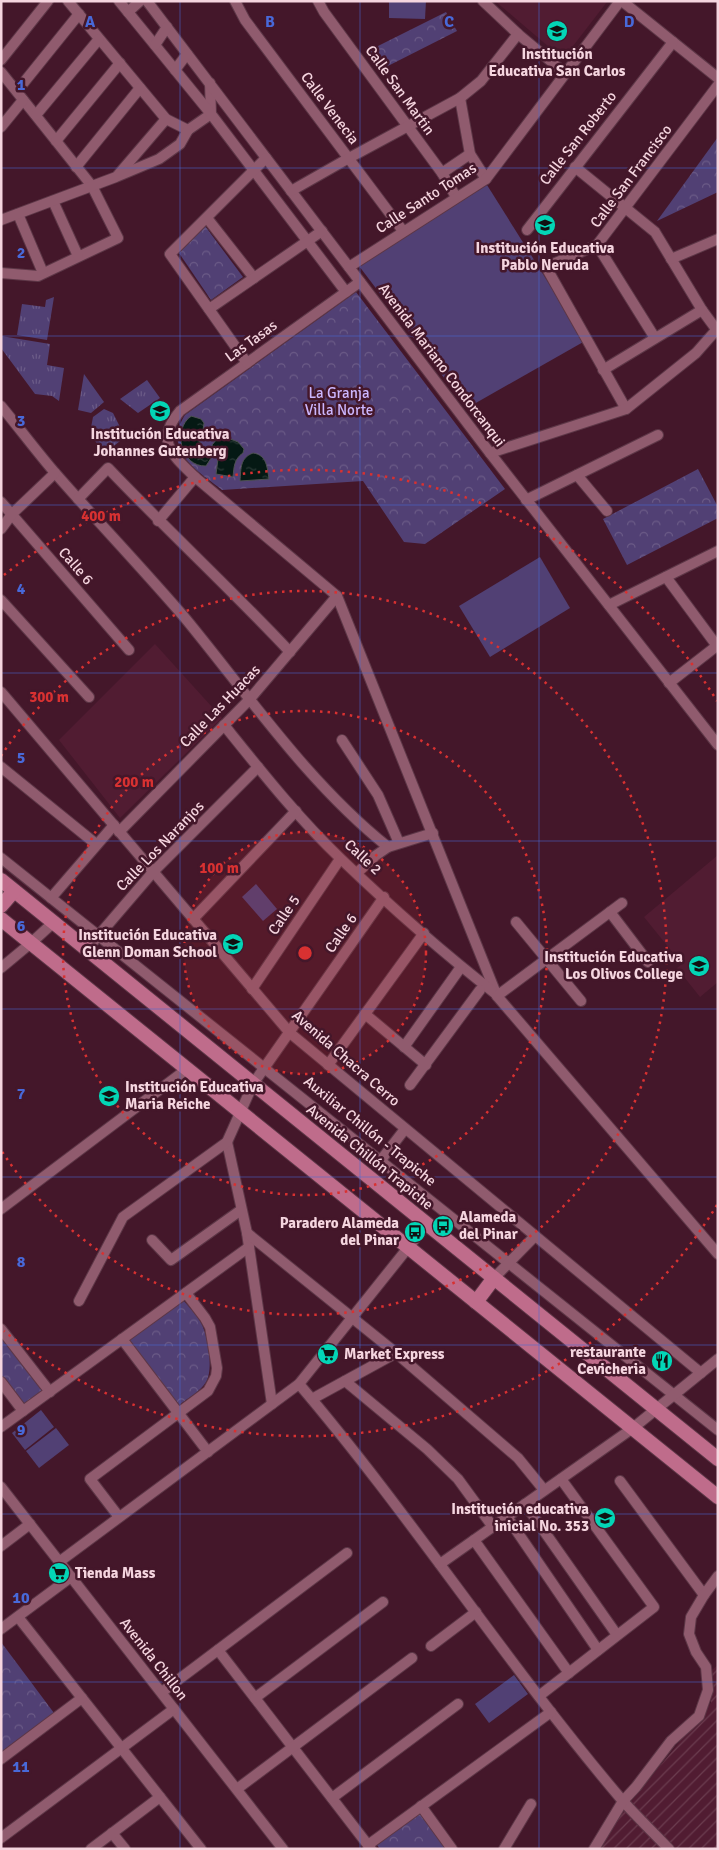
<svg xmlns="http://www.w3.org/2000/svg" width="719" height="1850" font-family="Signika,sans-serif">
<defs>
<pattern id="industrial-furrows" width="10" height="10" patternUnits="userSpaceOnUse" patternTransform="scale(1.25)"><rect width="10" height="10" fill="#511c32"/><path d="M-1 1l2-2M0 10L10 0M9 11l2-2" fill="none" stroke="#6b3c4f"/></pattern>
<pattern id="grass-tufts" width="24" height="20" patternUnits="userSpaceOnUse" patternTransform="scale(1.25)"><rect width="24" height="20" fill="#514074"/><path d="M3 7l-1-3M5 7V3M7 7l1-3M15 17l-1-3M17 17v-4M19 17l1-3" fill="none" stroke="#6b5b87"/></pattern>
<pattern id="forest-crowns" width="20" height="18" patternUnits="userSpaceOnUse" patternTransform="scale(1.25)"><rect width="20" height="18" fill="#514074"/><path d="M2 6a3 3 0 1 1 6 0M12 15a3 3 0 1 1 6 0" fill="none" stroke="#6b5b87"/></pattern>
<pattern id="water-ripples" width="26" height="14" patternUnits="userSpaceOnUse" patternTransform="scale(1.25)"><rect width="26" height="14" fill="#051914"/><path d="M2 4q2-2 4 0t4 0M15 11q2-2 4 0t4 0" fill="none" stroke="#2a3a36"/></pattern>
</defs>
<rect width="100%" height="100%" fill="#44172a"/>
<!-- built -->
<g fill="#511c32">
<path d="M495,1H606L607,2L563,59Z"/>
<path d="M155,644L222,718L120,818L59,740Z"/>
<path d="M718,855V982L700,997L677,968L682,964L644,917Z"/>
</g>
<!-- industrial -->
<path fill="url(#industrial-furrows)" d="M718,1665V1849H600L622,1813L711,1703L712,1670Z"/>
<!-- grass -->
<g fill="url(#grass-tufts)">
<path d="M54,297L47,340L17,335L22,304L45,307L46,300Z"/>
<path d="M1,336L50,344L47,365L64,368L59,401L52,396L35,394L1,348Z"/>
<path d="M84,374L104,402L91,413L78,410Z"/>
<path d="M147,380L160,398L138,413L120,399Z"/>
<path d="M104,409L113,413L125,437L104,454L90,433L93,417Z"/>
</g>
<!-- forest -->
<g fill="url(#forest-crowns)">
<path d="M446,12L457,31L380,70L366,52Z"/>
<path d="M718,137V192L657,221Z"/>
<path d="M205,226L243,277L211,300L179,253Z"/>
<path d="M356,292L505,489L425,544L404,542L363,481L222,490C197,470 162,451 185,415Z"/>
<path d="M698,469L718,507V518L627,565L603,519Z"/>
<path d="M183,1300C189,1307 196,1314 200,1321C208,1334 214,1370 206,1382C200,1392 188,1398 179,1405L129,1340Z"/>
<path d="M1,1334L45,1390L25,1405L1,1375Z"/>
<path d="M1,1642L54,1713L1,1752Z"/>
<path d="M421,1811L449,1849H380L377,1845Z"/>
</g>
<!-- pitch -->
<g fill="#514074">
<path d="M389,1H426L425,19L389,18Z"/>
<path d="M487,185L585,341L467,408L359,266Z"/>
<path d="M540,557L570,608L490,657L459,606Z"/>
<path d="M256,884L277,909L263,921L242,897Z"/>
<path d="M41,1410L54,1427L25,1450L12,1433Z"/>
<path d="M56,1428L69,1445L39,1468L26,1451Z"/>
<path d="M514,1675L528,1694L489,1723L475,1704Z"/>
</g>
<!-- water -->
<g fill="url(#water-ripples)" stroke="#4d5151">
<path d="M191,416L201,419L204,423L203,430L197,436C202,450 207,446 213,455L206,466C181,467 172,430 191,416Z"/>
<path d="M228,438L238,442L244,449L243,453C234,459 234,467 233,477L216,474L218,459L212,445L217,439Z"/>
<path d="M253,453C267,455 267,467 269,479L240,481C241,468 240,458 253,453Z"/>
</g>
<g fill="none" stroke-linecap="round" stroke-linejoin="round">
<!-- minor casing -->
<g stroke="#5d3747" stroke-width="12">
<g id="minor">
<path d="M68,1L166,119L188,130L211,114L210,83"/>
<path d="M119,1L211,114L346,292"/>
<path d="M147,1L490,453L718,745"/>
<path d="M235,1L245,20L403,231"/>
<path d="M318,1L324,12L442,173L456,197"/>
<path d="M483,1L518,34L565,73"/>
<path d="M622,1L718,78"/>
<path d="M128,12L140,1"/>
<path d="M155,45L167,27"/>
<path d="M1,60L48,1"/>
<path d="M175,70L187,54"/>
<path d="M1,72L92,186L118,238L38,276L1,273"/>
<path d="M17,91L79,14"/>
<path d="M460,98L470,154L486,179"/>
<path d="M36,115L99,39"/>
<path d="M1,127L23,100"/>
<path d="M56,141L120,63"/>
<path d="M76,167L140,88"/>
<path d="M575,167L655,232L702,310L716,329"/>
<path d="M442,173L470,154"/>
<path d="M118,175L166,119"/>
<path d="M291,191L349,158L460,98L481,81L518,34"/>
<path d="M53,201L78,256"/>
<path d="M18,214L43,273"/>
<path d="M207,218L254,278"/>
<path d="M1,220L116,177L159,159L180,144L188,130"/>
<path d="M527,230L673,42"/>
<path d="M597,245L655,338"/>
<path d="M671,259L718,239"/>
<path d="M349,267L486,179L620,1"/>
<path d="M360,282L180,411C155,440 171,454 195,477L337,596L497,996L718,1254"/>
<path d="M209,309L322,231"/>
<path d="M247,363L170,254L266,158"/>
<path d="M603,370L702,310"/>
<path d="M1,406C20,429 37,452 56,474C98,522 143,569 185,618C250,697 308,783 388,847"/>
<path d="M626,409L546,267L597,245L718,85"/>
<path d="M490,453L626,409L696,353L718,328"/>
<path d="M577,475L607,511"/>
<path d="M78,499L108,468C168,531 231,589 290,652"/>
<path d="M526,500L658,435"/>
<path d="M1,502L129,650"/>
<path d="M158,521L195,477"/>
<path d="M1,529L12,514L55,473"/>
<path d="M666,577L717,646"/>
<path d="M1,600L89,697"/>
<path d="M609,605L718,551"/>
<path d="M669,683L718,645"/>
<path d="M1,692L290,1033L701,1373"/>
<path d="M224,725C261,771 298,818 341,859C390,906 442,952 496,994"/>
<path d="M342,740L378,795L399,843"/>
<path d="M1,767L96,844"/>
<path d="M119,832L249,700L337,596"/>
<path d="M1,858L718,1430"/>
<path d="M357,873L375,856L388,847L433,833"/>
<path d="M51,898L114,825"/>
<path d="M610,912L648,962"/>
<path d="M193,919L296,811"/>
<path d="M516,922L581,1001"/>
<path d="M87,949L153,872L258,767"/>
<path d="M1,968L31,943L54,922"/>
<path d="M252,989L340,859"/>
<path d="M497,996L622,903"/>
<path d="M365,1014L426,1065"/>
<path d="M404,1047L461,967"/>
<path d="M328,1065L424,933"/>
<path d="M410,1085L480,990"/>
<path d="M227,1142L247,1233L272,1404"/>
<path d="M381,1160L405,1129"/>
<path d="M1,1209L187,1069"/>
<path d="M247,1233L396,1353L518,1458L544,1490"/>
<path d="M152,1240L171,1260L241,1210"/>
<path d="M494,1278L535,1236"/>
<path d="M79,1301L123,1217L227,1142L253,1084L384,897"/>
<path d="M1,1329L50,1392"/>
<path d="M122,1339L208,1452"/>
<path d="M345,1381L427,1449L458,1479L493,1527"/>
<path d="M1,1382L23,1411"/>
<path d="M299,1384C413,1518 508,1666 622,1800C637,1817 654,1833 669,1849"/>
<path d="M312,1399L396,1353"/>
<path d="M1,1427L249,1247"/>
<path d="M620,1481L704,1595"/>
<path d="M1,1487L283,1849"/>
<path d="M525,1504L617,1635"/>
<path d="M119,1517L90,1479L208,1391L216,1376L217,1368L210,1327L205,1318L186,1293"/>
<path d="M507,1517L598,1650"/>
<path d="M474,1540L569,1673"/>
<path d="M1,1546L30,1524"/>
<path d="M59,1562L299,1384L427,1224"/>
<path d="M440,1564L633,1428L718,1359"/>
<path d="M18,1617L201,1849"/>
<path d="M1,1629L71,1577"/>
<path d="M431,1646L476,1612"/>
<path d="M218,1650L371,1849"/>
<path d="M162,1692L347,1553"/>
<path d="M539,1696L654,1607L561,1479"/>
<path d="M255,1698L383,1602"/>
<path d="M1,1759L82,1698"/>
<path d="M237,1789L412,1658"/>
<path d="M332,1798L458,1704"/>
<path d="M421,1806L452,1849"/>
<path d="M112,1833L125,1849"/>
<path d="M1,1838L174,1709"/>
<path d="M368,1845L551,1712"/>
<path d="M91,1849L160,1797"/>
<path d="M504,1849L531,1804"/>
<path d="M594,1849L623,1801L636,1787L671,1741L699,1716L708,1690L706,1667L696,1652L689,1634L691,1617L704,1595L718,1576"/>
</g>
</g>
<!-- major casing -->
<g stroke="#5d3747" stroke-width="16">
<g id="major">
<path d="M1,880L718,1459"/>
<path d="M1,906L14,891"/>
<path d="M1,919L718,1497"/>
<path d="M476,1302L494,1278"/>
</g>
</g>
<!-- minor -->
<use href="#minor" stroke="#905b6e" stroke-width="10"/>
<!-- major -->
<use href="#major" stroke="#bf6c8b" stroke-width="14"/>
</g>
<!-- grid -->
<path fill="none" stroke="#4869d9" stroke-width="1" stroke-opacity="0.55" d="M180,1V1849M360,1V1849M539,1V1849M1,168H718M1,336H718M1,505H718M1,673H718M1,841H718M1,1009H718M1,1177H718M1,1345H718M1,1514H718M1,1682H718"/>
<!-- distance rings -->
<circle cx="305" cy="953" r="121" fill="#d83131" fill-opacity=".12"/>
<g fill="none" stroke="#d83131" stroke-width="2.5" stroke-dasharray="2.5 5">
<circle cx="305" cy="953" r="121"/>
<circle cx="305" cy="953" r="242"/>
<path d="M1 756A362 362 0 1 1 1 1150"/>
<path d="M717 1205A483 483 0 0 1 4 1331M4 575A483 483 0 0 1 717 701"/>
</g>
<!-- icons -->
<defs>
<g id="school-disc" transform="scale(1.125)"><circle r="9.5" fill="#03d5b6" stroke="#44172a"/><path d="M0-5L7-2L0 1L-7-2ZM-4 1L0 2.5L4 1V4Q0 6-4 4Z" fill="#111"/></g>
<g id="bus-disc" transform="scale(1.125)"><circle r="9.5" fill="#03d5b6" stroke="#44172a"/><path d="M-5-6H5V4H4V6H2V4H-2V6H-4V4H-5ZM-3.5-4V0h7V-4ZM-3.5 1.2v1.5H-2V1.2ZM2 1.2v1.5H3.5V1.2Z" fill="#111"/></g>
<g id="supermarket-disc" transform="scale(1.125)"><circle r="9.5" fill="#03d5b6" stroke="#44172a"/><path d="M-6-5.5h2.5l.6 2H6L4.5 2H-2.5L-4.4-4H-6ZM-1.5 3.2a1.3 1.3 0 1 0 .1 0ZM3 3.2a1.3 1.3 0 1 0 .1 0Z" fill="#111"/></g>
<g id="restaurant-disc" transform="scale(1.125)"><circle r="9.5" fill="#03d5b6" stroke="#44172a"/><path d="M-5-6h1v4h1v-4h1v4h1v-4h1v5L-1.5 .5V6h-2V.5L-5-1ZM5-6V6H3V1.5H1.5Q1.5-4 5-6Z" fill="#111"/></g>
</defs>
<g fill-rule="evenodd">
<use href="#school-disc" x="557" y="31"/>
<use href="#school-disc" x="545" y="225"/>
<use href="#school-disc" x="160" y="411"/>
<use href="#school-disc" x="233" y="944"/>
<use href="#school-disc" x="699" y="966"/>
<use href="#school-disc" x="109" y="1096"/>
<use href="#bus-disc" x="443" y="1226"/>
<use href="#bus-disc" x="415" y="1232"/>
<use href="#supermarket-disc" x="328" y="1354"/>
<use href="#restaurant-disc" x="662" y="1361"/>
<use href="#school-disc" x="605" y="1518"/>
<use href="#supermarket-disc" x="59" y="1573"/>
</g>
<g text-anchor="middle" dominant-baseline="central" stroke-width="5" stroke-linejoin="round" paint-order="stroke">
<!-- poi labels -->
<g font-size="15" font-weight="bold" fill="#f5d5df" stroke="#44172a" text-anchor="end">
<text x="557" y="54" text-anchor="middle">Institución<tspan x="557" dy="17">Educativa San Carlos</tspan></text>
<text x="545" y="248" text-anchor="middle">Institución Educativa<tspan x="545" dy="17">Pablo Neruda</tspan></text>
<text x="160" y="434" text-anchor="middle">Institución Educativa<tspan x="160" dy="17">Johannes Gutenberg</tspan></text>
<text x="217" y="935">Institución Educativa<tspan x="217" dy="17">Glenn Doman School</tspan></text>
<text x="683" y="957">Institución Educativa<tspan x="683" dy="17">Los Olivos College</tspan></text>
<text x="125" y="1087" text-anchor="start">Institución Educativa<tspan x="125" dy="17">Maria Reiche</tspan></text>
<text x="459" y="1217" text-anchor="start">Alameda<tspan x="459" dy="17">del Pinar</tspan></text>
<text x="399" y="1223">Paradero Alameda<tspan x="399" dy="17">del Pinar</tspan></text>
<text x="646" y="1352">restaurante<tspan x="646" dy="17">Cevicheria</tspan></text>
<text x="344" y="1354" text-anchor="start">Market Express</text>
<text x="589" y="1509">Institución educativa<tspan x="589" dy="17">inicial No. 353</tspan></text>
<text x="75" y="1573" text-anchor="start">Tienda Mass</text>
</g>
<!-- street labels -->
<g font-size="15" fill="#f5d5df" stroke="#44172a">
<text transform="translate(400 90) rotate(54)">Calle San Martin</text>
<text transform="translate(330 108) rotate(53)">Calle Venecia</text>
<text transform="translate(578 138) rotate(-52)">Calle San Roberto</text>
<text transform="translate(631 176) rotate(-53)">Calle San Francisco</text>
<text transform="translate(426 198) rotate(-33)">Calle Santo Tomas</text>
<text transform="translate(251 341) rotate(-36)">Las Tasas</text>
<text transform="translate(442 365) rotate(53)">Avenida Mariano Condorcanqui</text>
<text transform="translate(76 566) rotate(49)">Calle 6</text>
<text transform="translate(220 706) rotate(-46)">Calle Las Huacas</text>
<text transform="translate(160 846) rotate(-46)">Calle Los Naranjos</text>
<text transform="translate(363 857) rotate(43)">Calle 2</text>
<text transform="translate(284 915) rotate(-56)">Calle 5</text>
<text transform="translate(341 933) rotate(-55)">Calle 6</text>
<text transform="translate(346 1058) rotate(41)">Avenida Chacra Cerro</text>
<text transform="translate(370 1131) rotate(39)">Auxiliar Chillón - Trapiche</text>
<text transform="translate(370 1157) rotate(39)">Avenida Chillón Trapiche</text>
<text transform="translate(154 1659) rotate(52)">Avenida Chillon</text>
</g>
<!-- park labels -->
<g font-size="15" fill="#cbb6fe" stroke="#44172a">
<text x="339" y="393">La Granja<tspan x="339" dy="17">Villa Norte</tspan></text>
</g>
</g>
<g font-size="16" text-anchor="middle" font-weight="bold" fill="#4869d9" stroke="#44172a" stroke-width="5" stroke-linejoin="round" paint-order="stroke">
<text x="90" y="27">A</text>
<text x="270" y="27">B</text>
<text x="449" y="27">C</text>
<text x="629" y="27">D</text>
<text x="21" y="90">1</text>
<text x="21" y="258">2</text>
<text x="21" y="426">3</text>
<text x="21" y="594">4</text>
<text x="21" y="763">5</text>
<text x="21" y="931">6</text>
<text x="21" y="1099">7</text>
<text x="21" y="1267">8</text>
<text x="21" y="1435">9</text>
<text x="21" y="1603">10</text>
<text x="21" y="1772">11</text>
</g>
<circle cx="305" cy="953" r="8" fill="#d83131" stroke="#44172a" stroke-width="2.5"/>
<g font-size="15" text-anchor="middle" font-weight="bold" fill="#d83131" stroke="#44172a" stroke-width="5" stroke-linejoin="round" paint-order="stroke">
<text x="101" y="521">400 m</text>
<text x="49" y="702">300 m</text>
<text x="134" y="787">200 m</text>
<text x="219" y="873">100 m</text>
</g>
<!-- border -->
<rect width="719" height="1850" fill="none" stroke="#f5d5df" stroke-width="5"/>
</svg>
